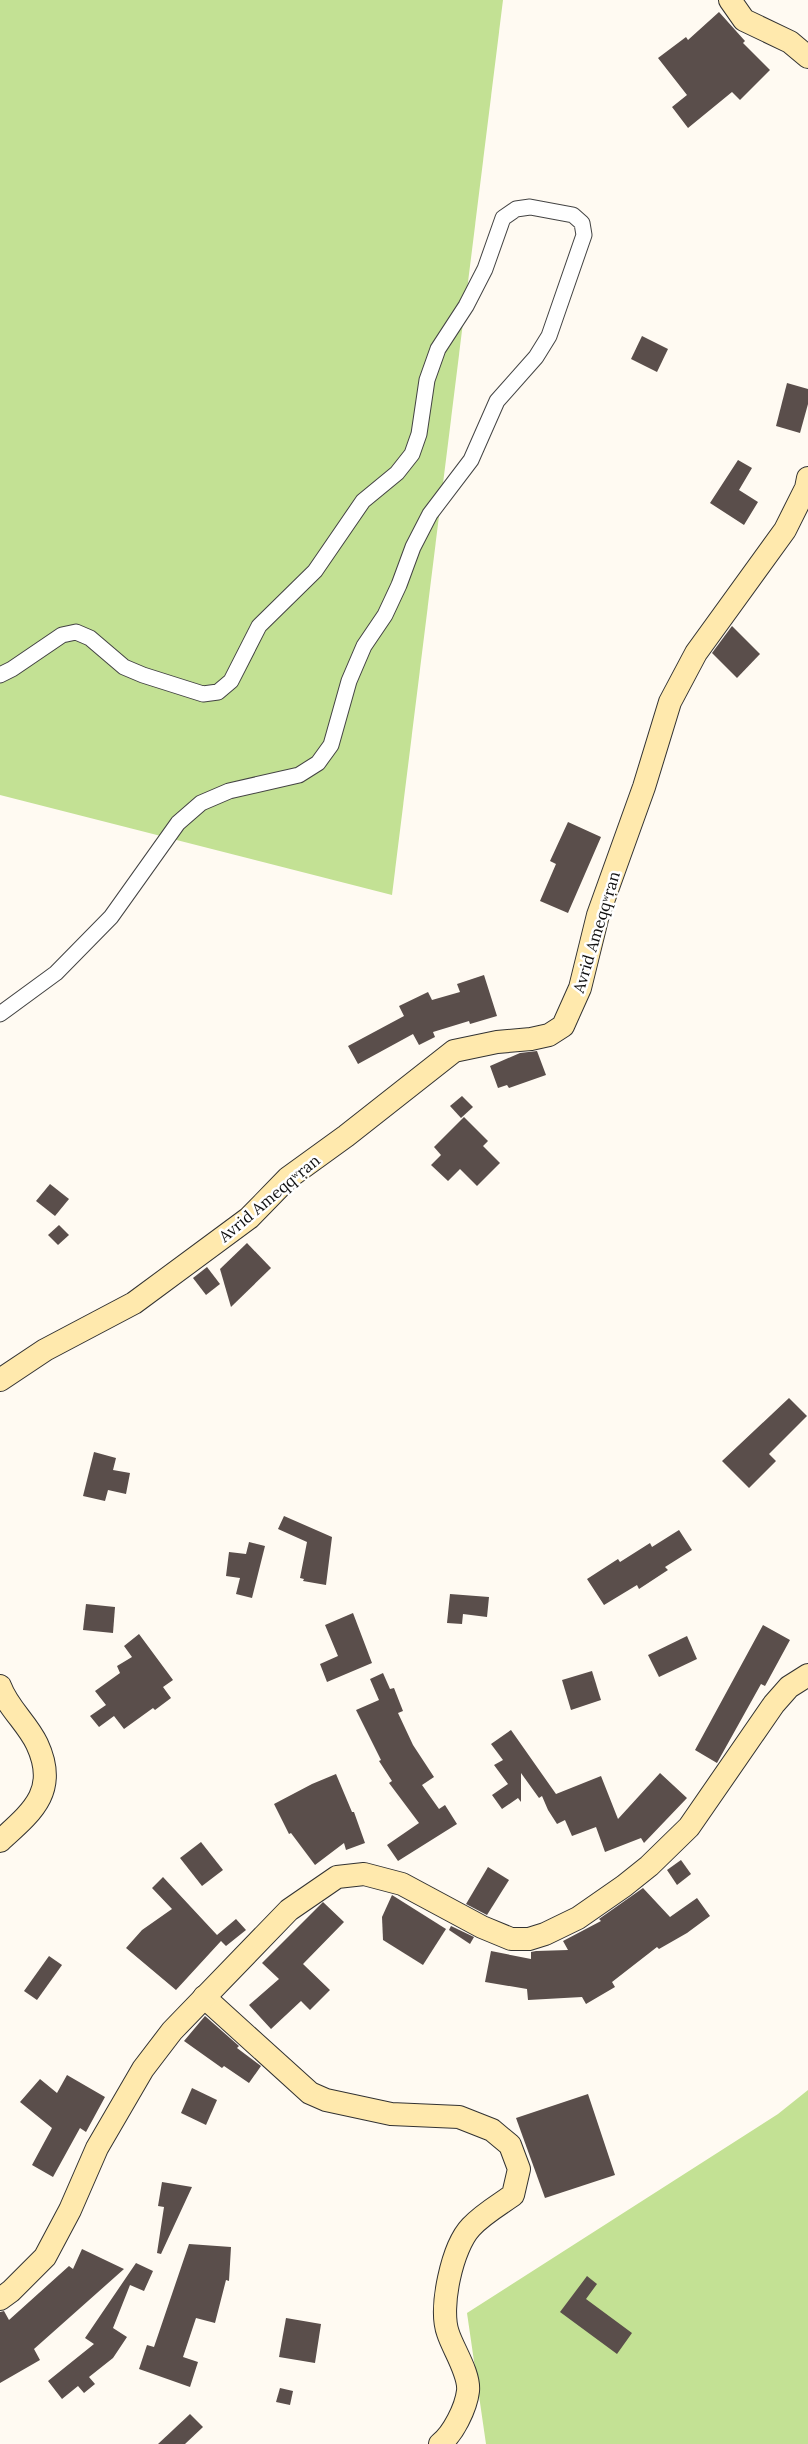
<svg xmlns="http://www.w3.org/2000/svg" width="808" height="2444" font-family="Lora,serif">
<rect width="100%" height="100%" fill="#fffaf2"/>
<!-- forest -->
<g fill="#c3e194">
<path d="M0,0H503L392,895L0,795Z"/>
<path d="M808,2090V2444H486L467,2313L778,2114Z"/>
</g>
<!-- building -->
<g fill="#5a4e4b">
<path d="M719,12L745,41L743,43L770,70L740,100L732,92L688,128L672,107L687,95L658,58L686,37L688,40Z"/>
<path d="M642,336L668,349L657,372L631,359Z"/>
<path d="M787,383L808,389V404L800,433L776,426Z"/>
<path d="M738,460L752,468L739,490L758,502L744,525L710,503Z"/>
<path d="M732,626L760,654L737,678L712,653Z"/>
<path d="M568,822L601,837L568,913L540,901L556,864L550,861Z"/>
<path d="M484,975L497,1016L470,1024L469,1021L433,1032L435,1037L419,1045L413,1034L358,1064L348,1046L404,1016L399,1006L428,992L432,1000L460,992L457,984Z"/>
<path d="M537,1051L546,1075L509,1088L507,1085L498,1088L490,1066L520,1053Z"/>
<path d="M462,1096L473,1107L461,1118L450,1106Z"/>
<path d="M464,1117L488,1141L483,1146L500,1163L477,1186L460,1169L448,1181L431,1165L441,1155L434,1147Z"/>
<path d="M50,1184L69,1199L55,1216L36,1201Z"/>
<path d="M59,1225L69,1235L58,1245L48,1235Z"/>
<path d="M247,1243L271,1268L231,1307L220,1269Z"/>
<path d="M207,1267L220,1284L206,1295L193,1278Z"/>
<path d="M789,1398L807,1416L769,1454L776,1461L749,1488L722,1461Z"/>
<path d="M94,1452L116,1458L113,1470L130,1473L126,1494L108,1490L105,1501L83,1496Z"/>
<path d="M284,1516L332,1537L326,1585L303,1581L304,1579L300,1578L307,1542L278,1529Z"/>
<path d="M679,1530L692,1550L665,1567L668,1570L639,1589L637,1585L604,1605L587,1579L618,1559L620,1562L650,1543L652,1547Z"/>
<path d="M249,1542L265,1546L252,1598L236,1594L240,1578L226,1576L229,1552L246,1554Z"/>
<path d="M450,1594L489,1597L487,1617L463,1614L462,1624L447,1623Z"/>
<path d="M86,1604L115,1607L113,1633L83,1630Z"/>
<path d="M353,1613L372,1663L327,1682L320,1664L338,1656L325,1625Z"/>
<path d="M763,1625L790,1640L765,1686L761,1684L717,1763L695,1750Z"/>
<path d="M139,1634L173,1680L163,1687L171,1698L155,1710L153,1708L124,1729L114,1716L99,1727L90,1716L106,1705L95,1691L120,1673L117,1666L132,1657L124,1646Z"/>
<path d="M687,1636L697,1659L659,1677L648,1655Z"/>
<path d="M592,1671L601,1700L571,1710L562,1680Z"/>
<path d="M383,1673L390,1689L394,1688L403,1711L398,1713L413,1745L434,1777L422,1785L439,1809L445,1805L457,1824L398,1861L387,1845L419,1823L389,1783L392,1781L379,1761L381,1760L356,1710L379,1700L370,1679Z"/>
<path d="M511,1730L556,1794L601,1776L618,1819L660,1773L687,1798L644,1843L641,1838L605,1852L596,1827L572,1836L565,1820L557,1824L548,1810L542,1796L539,1798L521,1773V1802L518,1798L502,1809L492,1795L508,1784L494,1765L503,1760L491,1744Z"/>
<path d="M336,1774L352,1812H354L365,1843L346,1850L344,1843L315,1865L291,1833L289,1834L274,1804L312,1784Z"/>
<path d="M201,1842L223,1870L202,1886L180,1858Z"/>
<path d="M681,1860L691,1874L677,1885L667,1870Z"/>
<path d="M488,1867L509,1880L487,1915L466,1904Z"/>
<path d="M163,1877L217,1935L236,1919L246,1930L226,1946L221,1941L176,1990L126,1948L142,1930L172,1909L152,1888Z"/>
<path d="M643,1888L670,1917L697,1898L710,1916L687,1933L659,1949L657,1947L612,1982L615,1987L586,2004L582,1997L528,2000L527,1989L485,1982L491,1951L531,1959V1952L536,1951L568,1950L563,1941L601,1921L599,1919Z"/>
<path d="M392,1895L446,1929L423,1965L383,1940L382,1917Z"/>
<path d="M323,1902L344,1922L303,1964L330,1990L310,2010L301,2001L271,2029L249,2005L279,1979L262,1963Z"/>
<path d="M451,1926L474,1937L470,1944L449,1930Z"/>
<path d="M49,1956L62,1965L37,2000L24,1991Z"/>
<path d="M205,2016L239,2046L237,2048L261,2066L249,2083L224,2066L222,2068L184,2041Z"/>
<path d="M67,2075L105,2097L86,2132L80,2128L53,2177L32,2165L52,2128L20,2102L40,2079L57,2093Z"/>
<path d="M192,2088L217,2100L206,2125L181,2113Z"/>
<path d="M588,2094L615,2175L545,2198L516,2118Z"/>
<path d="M162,2182L192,2187L161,2254L157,2253L164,2207L158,2206Z"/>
<path d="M189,2244L231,2247L229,2281L226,2280L215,2323L196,2318L183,2357L198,2362L190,2387L139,2369L147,2345L154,2347Z"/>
<path d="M82,2249L124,2269L34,2349L40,2360L0,2383V2312L4,2311L9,2320L69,2266L73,2269Z"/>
<path d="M136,2263L153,2271L144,2291L130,2285L113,2328L127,2337L113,2358L89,2377L95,2384L84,2393L78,2386L62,2399L48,2381L94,2344L85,2338Z"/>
<path d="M587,2276L597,2284L586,2299L632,2333L617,2354L560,2312Z"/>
<path d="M286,2318L321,2324L315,2363L279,2357Z"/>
<path d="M280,2388L293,2391L290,2405L276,2402Z"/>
<path d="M190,2414L203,2427L185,2444H158Z"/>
</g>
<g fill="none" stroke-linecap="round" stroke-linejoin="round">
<!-- street casing -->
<g stroke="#434343" stroke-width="17">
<path id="street" d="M0,675L12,669L62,635L76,632L90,638L124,667L143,675L203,694L218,692L231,681L259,626L315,571L363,501L397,473L412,454L419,434L427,380L438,349L466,306L485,269L503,218L516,209L530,207L573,215L582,223L584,235L549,336L536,357L497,401L471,460L430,514L413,547L399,585L385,615L364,646L349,681L331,745L318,763L299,775L229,791L201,803L178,823L111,917L56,973L0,1014"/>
</g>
<!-- secondary casing -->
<g stroke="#323232" stroke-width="24">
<g id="secondary">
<path d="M730,0L744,20L790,42L808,57"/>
<path d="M0,1380L45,1350L134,1303L249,1218L288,1178L346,1136L454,1051L497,1042L531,1039L549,1035L563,1026L580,988L598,915L644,787L670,702L696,653L785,530L806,488L808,478"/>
<path d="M0,1686C8,1708 27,1723 37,1744C59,1791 32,1812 0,1841"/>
<path d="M204,1997L310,2093L326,2100L391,2114L459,2117L492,2130L510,2145L519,2169L513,2195C499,2205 483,2214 471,2227C452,2247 439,2308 448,2333C453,2349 470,2374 468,2391C466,2408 453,2434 440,2444"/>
<path d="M0,2299L11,2291L45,2257L70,2210L97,2148L143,2069L172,2031L289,1910L337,1877L364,1874L402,1884L482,1927L511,1939H529L545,1934L578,1918L624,1886L649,1866L689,1827L774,1704L789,1687L808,1675"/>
</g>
</g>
<!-- street -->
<use href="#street" stroke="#fff" stroke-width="15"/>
<!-- secondary -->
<use href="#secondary" stroke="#ffe9ad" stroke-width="22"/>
</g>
<g text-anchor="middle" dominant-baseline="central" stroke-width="5" stroke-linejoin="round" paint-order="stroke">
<!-- street labels -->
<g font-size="16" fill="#101010" stroke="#fff">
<text transform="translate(596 932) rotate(-73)">Avrid Ameqqʷṛan</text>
<text transform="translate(269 1198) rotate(-40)">Avrid Ameqqʷṛan</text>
</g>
</g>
</svg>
